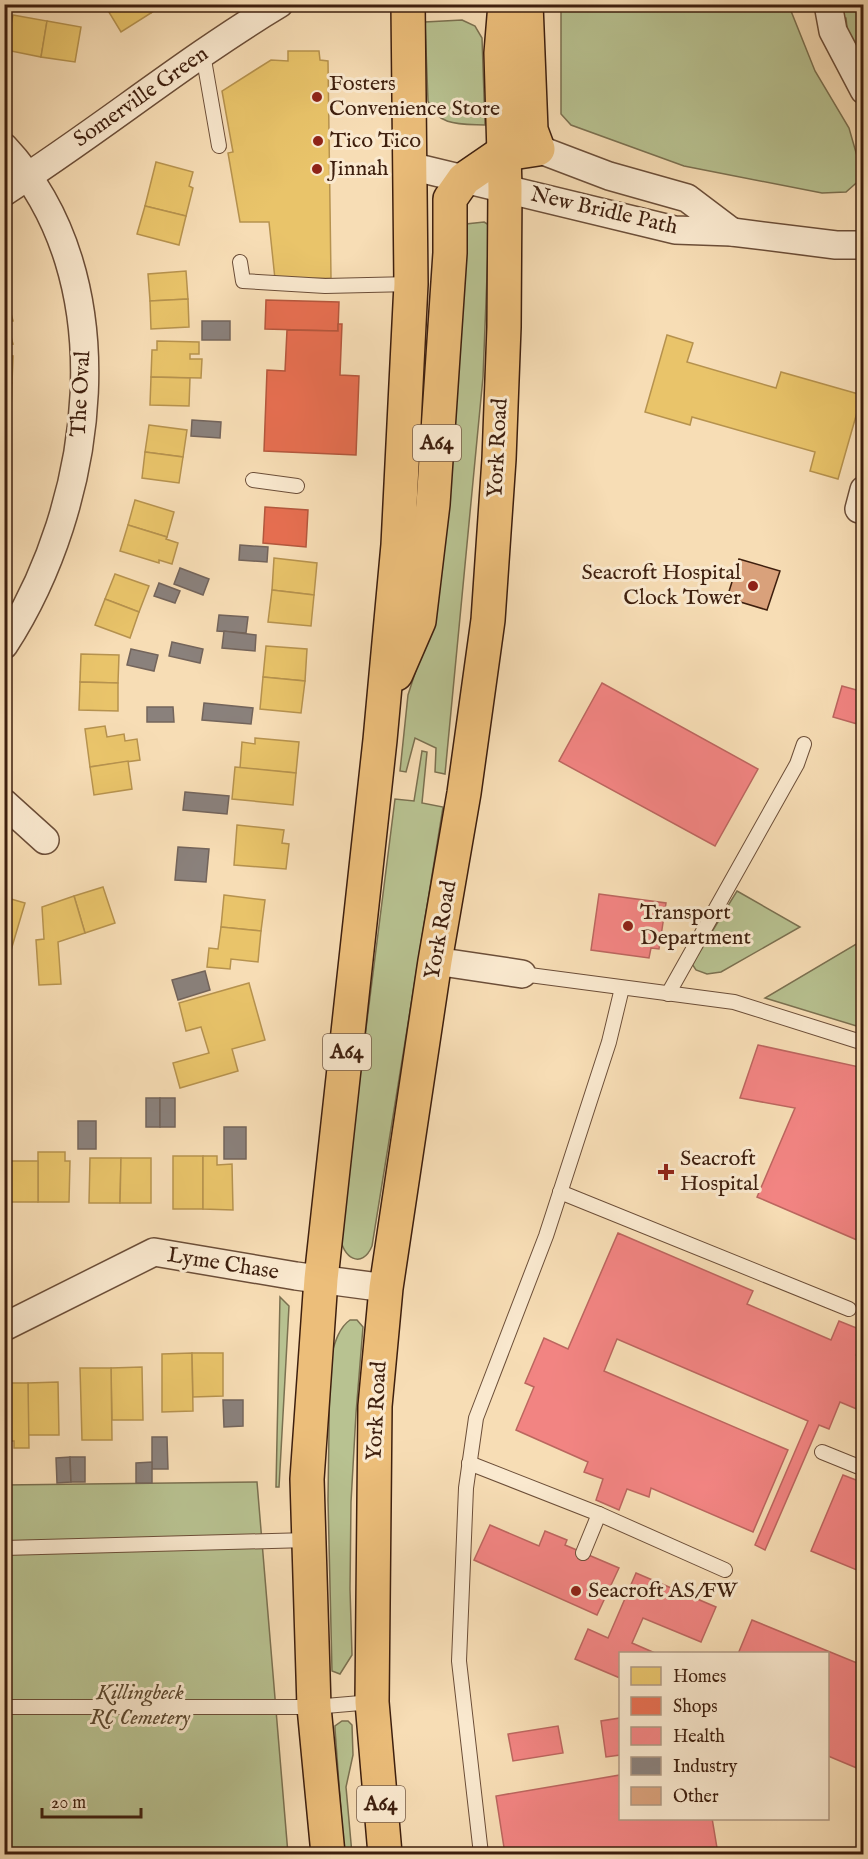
<svg xmlns="http://www.w3.org/2000/svg" width="868" height="1859" font-family="'IM FELL English',serif">
<rect width="100%" height="100%" fill="#f7ddb5"/>
<filter id="stains"><feTurbulence type="fractalNoise" baseFrequency=".00333" numOctaves="4"/><feColorMatrix values="0 0 0 0 .2 0 0 0 0 .09 0 0 0 0 .02 0 0 0 .5 -.17"/></filter>
<radialGradient id="worn" r=".72"><stop offset=".6" stop-color="#630" stop-opacity="0"/><stop offset="1" stop-color="#630" stop-opacity=".3"/></radialGradient>
<!-- green -->
<g fill="#b8c291" stroke="#7b7050" stroke-width="1.5">
<path d="M561,5H790L791,11L815,71L849,128L863,177L846,192L822,193L684,166L571,125L561,114Z"/>
<path d="M839,5H863V71L848,36L846,18L839,16Z"/>
<path d="M462,20L475,26L482,38L485,125C462,124 437,127 428,101L425,22Z"/>
<path d="M484,222L489,225L483,377L445,774L435,772L436,748L415,738L406,772L400,771L408,695L432,620L466,224Z"/>
<path d="M422,751L427,752L422,803L443,807L372,1246C362,1270 342,1258 340,1235L395,799L414,801Z"/>
<path d="M737,891L800,927L721,972L707,974L696,970L692,964Z"/>
<path d="M863,940V1028L765,998Z"/>
<path d="M280,1297L289,1306L279,1487H276Z"/>
<path d="M350,1320H357L363,1327L356,1413L351,1502L350,1589L352,1655L340,1674L332,1671L328,1500L330,1359C334,1346 338,1328 350,1320Z"/>
<path d="M257,1482L288,1854H5L4,1485Z"/>
<path d="M342,1721H348L352,1725L353,1755L346,1787L352,1854H344L335,1729V1726Z"/>
</g>
<!-- homes -->
<g fill="#e9c46a" stroke="#b6924e" stroke-width="1.5">
<path d="M104,4H146L151,13L121,32Z"/>
<path d="M146,4H164L151,13Z"/>
<path d="M13,15L47,21L41,57L6,50Z"/>
<path d="M47,21L81,27L75,62L41,57Z"/>
<path d="M288,51H319L320,60L328,61L331,278L275,279L269,222H240L228,153L233,152L222,91L271,60L288,61Z"/>
<path d="M156,162L193,172L189,186L193,188L186,216L145,206Z"/>
<path d="M145,206L186,216L179,245L137,234Z"/>
<path d="M186,271L188,299L150,301L148,274Z"/>
<path d="M4,288L13,321L7,322L13,344L4,345Z"/>
<path d="M188,299L189,327L151,329L150,301Z"/>
<path d="M667,335L693,343L687,362L776,388L781,372L862,395L838,479L810,471L815,452L692,417L690,425L645,412Z"/>
<path d="M157,341L199,342V354H190V359H202L201,378L151,377L152,350H157Z"/>
<path d="M4,355L13,356L12,383H4Z"/>
<path d="M151,377L190,378L189,406L150,405Z"/>
<path d="M4,383H12L11,411L4,410Z"/>
<path d="M149,425L187,430L183,457L145,452Z"/>
<path d="M4,437L10,438L6,465H4Z"/>
<path d="M145,452L183,457L179,483L142,478Z"/>
<path d="M135,500L174,512L167,537L128,525Z"/>
<path d="M128,525L167,537L166,539L178,543L172,564L159,560V563L120,551Z"/>
<path d="M274,558L317,563L314,595L272,590Z"/>
<path d="M115,574L149,586L139,612L105,599Z"/>
<path d="M272,590L314,595L311,626L268,622Z"/>
<path d="M105,599L139,612L130,638L95,625Z"/>
<path d="M266,646L307,649L305,681L263,677Z"/>
<path d="M81,654L119,655L118,683L80,682Z"/>
<path d="M263,677L305,681L301,713L260,709Z"/>
<path d="M80,682L118,683V711L79,710Z"/>
<path d="M105,726L107,737L124,734L125,741L137,739L140,760L90,767L85,729Z"/>
<path d="M255,738L299,742L296,773L240,768L242,742L255,744Z"/>
<path d="M128,761L132,789L94,795L90,767Z"/>
<path d="M235,767L296,773L293,805L232,799Z"/>
<path d="M237,825L284,830L282,843L289,844L286,869L234,865Z"/>
<path d="M103,887L115,923L85,933L74,896Z"/>
<path d="M224,895L265,900L261,931L221,927Z"/>
<path d="M74,896L85,933L58,942L61,984L39,985L36,940L44,939L42,907Z"/>
<path d="M4,897L25,903L9,957L4,955Z"/>
<path d="M221,927L261,931L258,962L231,959L230,969L207,967L209,948L218,949Z"/>
<path d="M249,983L265,1040L232,1049L238,1071L180,1088L173,1063L209,1053L201,1027L186,1031L179,1003Z"/>
<path d="M38,1152H65V1161H70L69,1202H38Z"/>
<rect x="173" y="1156" width="30" height="53"/>
<path d="M203,1156H217V1165L232,1164L233,1210L203,1209Z"/>
<path d="M90,1158H121L120,1203H89Z"/>
<path d="M121,1158H151V1203H120Z"/>
<rect x="7" y="1161" width="31" height="41"/>
<path d="M192,1353L193,1411L162,1412V1354Z"/>
<path d="M192,1353H223V1396L193,1397Z"/>
<path d="M142,1367L143,1420H112L111,1368Z"/>
<path d="M80,1368H111L112,1440H82Z"/>
<path d="M58,1382L59,1435H28V1383Z"/>
<path d="M4,1383H28L29,1448H14V1441H4Z"/>
</g>
<!-- shops -->
<g fill="#e76f51" stroke="#b4573d" stroke-width="1.5">
<path d="M266,300L339,302L338,331L265,329Z"/>
<path d="M338,324H342L340,375L359,376L356,455L264,451L267,370L285,371L287,330L338,331Z"/>
<path d="M265,507L308,510L306,547L263,543Z"/>
</g>
<!-- health -->
<g fill="#f28482" stroke="#bc665f" stroke-width="1.5">
<path d="M602,683L758,769L715,846L559,761Z"/>
<path d="M842,686L864,692V726L833,717Z"/>
<path d="M599,894L666,903L659,949L651,948L649,958L591,950Z"/>
<path d="M758,1045L864,1068V1243L757,1197L795,1108L740,1098Z"/>
<path d="M618,1233L753,1291L747,1304L831,1340L839,1321L864,1331V1337L856,1355L864,1358V1412L840,1402L829,1429L819,1425L765,1550L755,1545L808,1421L617,1339L604,1371L788,1450L753,1532L651,1488L649,1497L627,1489L619,1510L596,1500L603,1479L584,1472L588,1462L516,1430L534,1387L525,1383L544,1338L568,1349Z"/>
<path d="M843,1475L864,1483V1573L811,1551Z"/>
<path d="M490,1525L539,1546L545,1531L567,1540L565,1545L619,1568L597,1615L474,1560Z"/>
<path d="M636,1573L716,1607L701,1642L643,1618L632,1643L655,1653L620,1654V1678L575,1659L588,1629L608,1638Z"/>
<path d="M752,1620L857,1663L864,1646V1771L828,1756V1654H738Z"/>
<path d="M620,1718V1755L606,1757L601,1721Z"/>
<path d="M558,1726L563,1753L513,1761L508,1734Z"/>
<path d="M620,1775V1818H712L718,1854H505L496,1796Z"/>
</g>
<!-- industry -->
<g fill="#8a817c" stroke="#73645b" stroke-width="1.5">
<rect x="202" y="321" width="28" height="19"/>
<path d="M192,420L221,422L220,438L191,436Z"/>
<path d="M240,545L268,547L267,562L239,560Z"/>
<path d="M180,568L209,579L203,595L174,584Z"/>
<path d="M159,583L180,591L175,603L154,596Z"/>
<path d="M219,615L248,617L246,633L217,631Z"/>
<path d="M224,631L256,635L255,651L222,648Z"/>
<path d="M172,642L203,649L200,663L169,656Z"/>
<path d="M131,649L158,655L154,671L127,665Z"/>
<path d="M204,703L253,708L251,724L202,720Z"/>
<path d="M147,707H173L174,722H147Z"/>
<path d="M185,792L229,796L227,814L183,810Z"/>
<path d="M178,847L209,849L206,882L175,880Z"/>
<path d="M205,971L210,990L178,1000L172,980Z"/>
<rect x="146" y="1098" width="14" height="29"/>
<rect x="160" y="1098" width="15" height="29"/>
<rect x="4" y="1100" width="7" height="39"/>
<rect x="78" y="1121" width="18" height="28"/>
<rect x="224" y="1127" width="22" height="32"/>
<path d="M223,1400H243V1426L224,1427Z"/>
<path d="M152,1437H167L168,1469H152Z"/>
<path d="M70,1457L71,1482L57,1483L56,1458Z"/>
<path d="M70,1457H85V1482H71Z"/>
<path d="M152,1462V1483H136V1463Z"/>
</g>
<!-- building -->
<path fill="#d9a17b" stroke="#3e1f0e" stroke-width="1.5" d="M739,559L780,571L767,610L727,598Z"/>
<g fill="none" stroke-linecap="round" stroke-linejoin="round">
<!-- service casing -->
<g stroke="#6c4e38" stroke-width="16">
<g id="service">
<path d="M203,54L219,146"/>
<path d="M240,262L243,281L325,286L411,284"/>
<path d="M253,480L297,486"/>
<path d="M522,974L734,1002L864,1043"/>
<path d="M668,994L797,764L804,744"/>
<path d="M560,1192L849,1309"/>
<path d="M822,1452L864,1469"/>
<path d="M469,1463L599,1514L725,1570"/>
<path d="M4,1548L308,1540"/>
<path d="M583,1553L599,1514"/>
<path d="M4,1707H314L372,1702"/>
<path d="M481,1854L459,1661L466,1488L476,1418L546,1236L609,1042L622,988"/>
</g>
</g>
<!-- minor casing -->
<g stroke="#6c4e38" stroke-width="30">
<g id="minor">
<path d="M828,4L833,31L864,90"/>
<path d="M4,147C127,278 95,505 4,645"/>
<path d="M538,149L609,176L687,198L732,232"/>
<path d="M410,166L675,230L732,232L836,245H864"/>
<path d="M4,192C98,132 184,61 279,4"/>
<path d="M864,490L859,509L864,510"/>
<path d="M4,803L45,840"/>
<path d="M435,961L522,974"/>
<path d="M4,1327L154,1252L296,1276L386,1288"/>
</g>
</g>
<!-- trunk casing -->
<g stroke="#3e1f0e" stroke-width="36">
<g id="trunk">
<path d="M396,674L419,621L433,504L450,253V199L464,179L499,155L538,149L531,130L526,4"/>
<path d="M328,1854L314,1707L307,1479L321,1279L380,740L398,545L411,284L408,4"/>
<path d="M385,1854L372,1702L375,1406L386,1288L435,961L464,793L488,620L499,459L504,327L505,188L501,53L505,4"/>
</g>
</g>
<!-- service -->
<use href="#service" stroke="#fae9cf" stroke-width="14"/>
<!-- minor -->
<use href="#minor" stroke="#fae9cf" stroke-width="27"/>
<!-- trunk -->
<use href="#trunk" stroke="#ecbe7a" stroke-width="33"/>
</g>
<!-- markers -->
<g fill="#8f2418" stroke="#fae9cf" stroke-width="2">
<circle cx="317" cy="97" r="6"/>
<circle cx="318" cy="141" r="6"/>
<circle cx="317" cy="169" r="6"/>
<circle cx="753" cy="586" r="6"/>
<circle cx="628" cy="926" r="6"/>
<path d="M663 1163h6v6h6v6h-6v6h-6v-6h-6v-6h6z"/>
<circle cx="576" cy="1591" r="6"/>
</g>
<g text-anchor="middle" dominant-baseline="central" stroke-width="6" stroke-linejoin="round" paint-order="stroke">
<!-- shield labels -->
<g fill="#fae9cf" stroke="#765c48" stroke-width="1.5">
<rect x="413" y="425" width="48" height="36" rx="4.5"/>
<rect x="323" y="1034" width="48" height="36" rx="4.5"/>
<rect x="357" y="1786" width="48" height="36" rx="4.5"/>
</g>
<g font-size="21" font-weight="bold" fill="#3e1f0e">
<text x="437" y="443">A64</text>
<text x="347" y="1052">A64</text>
<text x="381" y="1804">A64</text>
</g>
<!-- poi labels -->
<g font-size="22" fill="#3e1f0e" stroke="#fae9cf" text-anchor="start">
<text x="329" y="84">Fosters<tspan x="329" dy="25">Convenience Store</tspan></text>
<text x="330" y="141">Tico Tico</text>
<text x="329" y="169">Jinnah</text>
<text x="741" y="573" text-anchor="end">Seacroft Hospital<tspan x="741" dy="25">Clock Tower</tspan></text>
<text x="640" y="913">Transport<tspan x="640" dy="25">Department</tspan></text>
<text x="680" y="1159">Seacroft<tspan x="680" dy="25">Hospital</tspan></text>
<text x="588" y="1591">Seacroft AS/FW</text>
</g>
<!-- street labels -->
<g font-size="22" fill="#3e1f0e" stroke="#fae9cf">
<text transform="translate(141 97) rotate(-35)">Somerville Green</text>
<text transform="translate(604 211) rotate(13)">New Bridle Path</text>
<text transform="translate(81 394) rotate(-87)">The Oval</text>
<text transform="translate(498 448) rotate(-87)">York Road</text>
<text transform="translate(441 930) rotate(-80)">York Road</text>
<text transform="translate(223 1264) rotate(9)">Lyme Chase</text>
<text transform="translate(377 1411) rotate(-87)">York Road</text>
</g>
<!-- park labels -->
<g font-size="22" font-style="italic" fill="#5c482f" stroke="#fae9cf">
<text x="140" y="1693">Killingbeck<tspan x="140" dy="25">RC Cemetery</tspan></text>
</g>
</g>
<!-- margin -->
<rect width="868" height="1859" fill="none" stroke="#f7ddb5" stroke-width="24"/>
<rect x="6" y="6" width="856" height="1847" fill="none" stroke="#3e1f0e" stroke-width="3"/>
<rect x="12" y="12" width="844" height="1835" fill="none" stroke="#3e1f0e" stroke-width="1.5"/>
<!-- legend -->
<rect x="619" y="1652" width="210" height="168" fill="#fae9cf" stroke="#af9882" stroke-width="1.5"/>
<rect x="631" y="1667" width="30" height="18" fill="#e9c46a" stroke="#af9882" stroke-width="1.5"/>
<text x="673" y="1682" font-size="18" fill="#3e1f0e">Homes</text>
<rect x="631" y="1697" width="30" height="18" fill="#e76f51" stroke="#af9882" stroke-width="1.5"/>
<text x="673" y="1712" font-size="18" fill="#3e1f0e">Shops</text>
<rect x="631" y="1727" width="30" height="18" fill="#f28482" stroke="#af9882" stroke-width="1.5"/>
<text x="673" y="1742" font-size="18" fill="#3e1f0e">Health</text>
<rect x="631" y="1757" width="30" height="18" fill="#8a817c" stroke="#af9882" stroke-width="1.5"/>
<text x="673" y="1772" font-size="18" fill="#3e1f0e">Industry</text>
<rect x="631" y="1787" width="30" height="18" fill="#d9a17b" stroke="#af9882" stroke-width="1.5"/>
<text x="673" y="1802" font-size="18" fill="#3e1f0e">Other</text>
<!-- scale -->
<path d="M42 1808v9h99v-9" fill="none" stroke="#3e1f0e" stroke-width="3"/>
<text x="51" y="1808" font-size="18" fill="#3e1f0e" stroke="#fae9cf" stroke-width="4.5" paint-order="stroke">20 m</text>
<rect width="100%" height="100%" filter="url(#stains)"/>
<rect width="100%" height="100%" fill="url(#worn)"/>
</svg>
